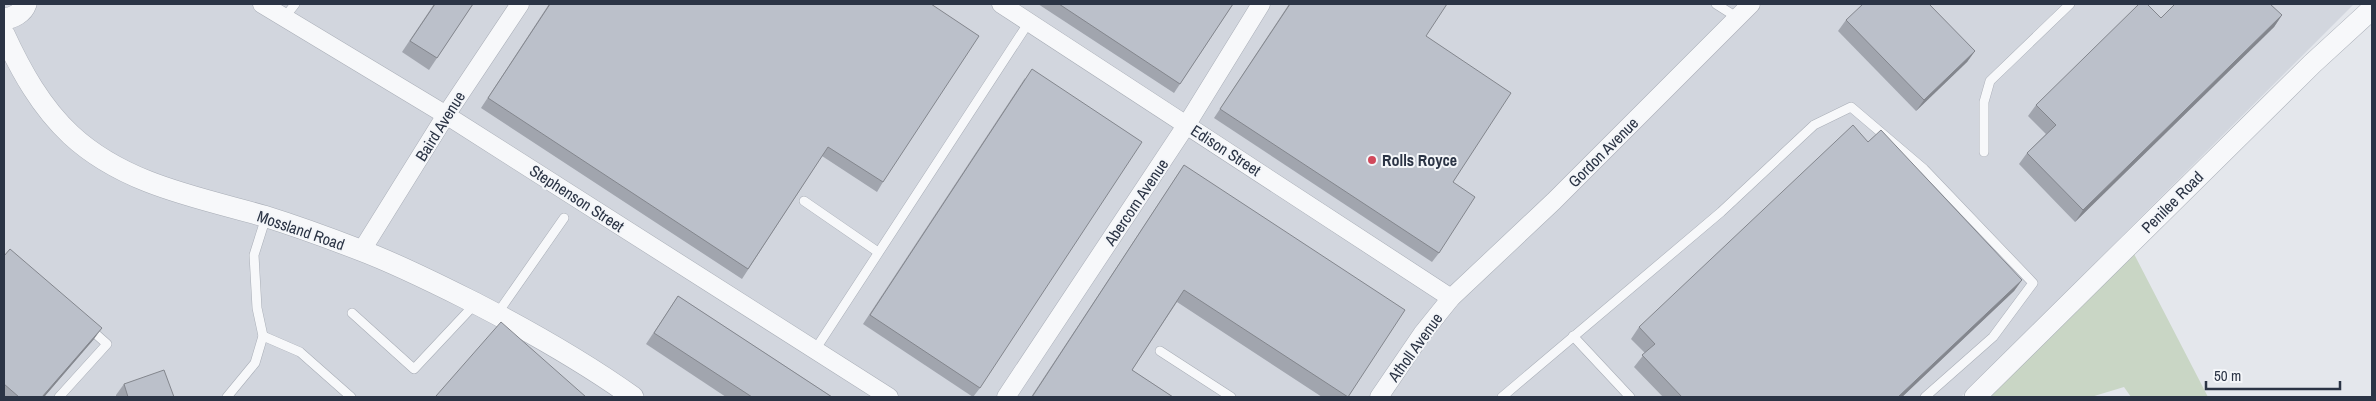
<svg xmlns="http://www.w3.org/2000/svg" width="2376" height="401" font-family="'Archivo Narrow',sans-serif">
<rect width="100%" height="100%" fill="#e4e7ec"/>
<!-- built -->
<path fill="#d2d6de" d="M4,4H2354L1961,397H4Z"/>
<!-- green -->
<path fill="#c9d6c5" d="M2133,252L2208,397H2131L2124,387L2091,397H1987Z"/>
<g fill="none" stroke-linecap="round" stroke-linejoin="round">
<!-- service casing -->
<g stroke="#a9aeb7" stroke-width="10">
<g id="service">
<path d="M1716,4L1738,18"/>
<path d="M285,17L295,4"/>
<path d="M1984,152V102L1990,81L2070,4"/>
<path d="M804,201L878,252"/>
<path d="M352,313L414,369L475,304"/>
<path d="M497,314L564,218"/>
<path d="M263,336L300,352L351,397"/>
<path d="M1573,336L1630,397"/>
<path d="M815,350L1029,22"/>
<path d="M1160,351L1231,397"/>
<path d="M59,397L107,344L89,328"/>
<path d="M227,397L255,363L263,336L257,308L254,255L266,217"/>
<path d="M1502,397L1721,212L1814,125L1851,107L1924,169L2033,283L1993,337L1925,397"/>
</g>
</g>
<!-- minor casing -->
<g stroke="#a9aeb7" stroke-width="19">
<g id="minor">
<path d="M262,4L446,115L889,397"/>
<path d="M1001,4L1451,298"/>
<path d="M362,250L446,115L520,4"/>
<path d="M1006,397L1187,124L1261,4"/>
<path d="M1379,397L1422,334L1451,298L1554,201L1751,4"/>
</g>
</g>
<!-- tertiary casing -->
<g stroke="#a9aeb7" stroke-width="22">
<g id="tertiary">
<path d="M4,19C13,18 23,13 26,4"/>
<path d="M4,34C21,71 41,107 71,135C124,184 196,197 264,216C296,226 329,238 360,250C400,265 439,285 477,304C531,332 584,362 633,397"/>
<path d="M1975,397L2312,64L2372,9"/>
</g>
</g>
<!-- service -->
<use href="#service" stroke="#f7f8fa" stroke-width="9"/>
<!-- minor -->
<use href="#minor" stroke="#f7f8fa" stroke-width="18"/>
<!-- tertiary -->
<use href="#tertiary" stroke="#f7f8fa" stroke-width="21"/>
</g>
<!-- wall -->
<g fill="#a1a5ae">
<path d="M434,4H473L429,70L402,52Z"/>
<path d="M549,4H931L883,182L877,192L822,156L742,279L481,108Z"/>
<path d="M1038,4H1233L1174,93Z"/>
<path d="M1289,4L1426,36L1453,182L1439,253L1432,262L1214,118Z"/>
<path d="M2282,15L2274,27L2075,222L2019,164L2027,153L2046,134L2028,116L2036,105L2161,18Z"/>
<path d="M1846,20L1975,51L1967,62L1916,111L1838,31Z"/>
<path d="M1025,78L980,388L973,397L863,324Z"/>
<path d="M1868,142L2022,280L2014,291L1902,397H1663L1634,367L1645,353L1631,339L1639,327Z"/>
<path d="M1184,165L1348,397H1322L1177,302L1132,370L1173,397H1031Z"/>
<path d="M4,256L94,339L44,397H4Z"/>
<path d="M678,296L832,397H726L646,344Z"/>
<path d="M124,384L174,397H116V395Z"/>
</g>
<!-- shaded-wall -->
<g fill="#83868d">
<path d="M2282,15L2274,27L2075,222L2083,210Z"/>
<path d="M1975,51L1967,62L1916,111L1924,100Z"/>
<path d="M2022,280L2014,291L1902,397H1898Z"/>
<path d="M102,328L94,339L44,397H42Z"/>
</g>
<!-- building -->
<g fill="#bbc0ca" stroke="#83868d">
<path d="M435,4H473L437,58L410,41Z"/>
<path d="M550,4H931L979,36L883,182L828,147L748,269L488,98Z"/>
<path d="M1059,4H1233L1180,84Z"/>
<path d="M1290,4H1447L1426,36L1511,93L1453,182L1475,197L1439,253L1220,109Z"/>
<path d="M1863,4H1929L1975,51L1924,100L1846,20Z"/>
<path d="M2139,4H2147L2161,18L2175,4H2270L2282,15L2083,210L2027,153L2056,125L2036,105Z"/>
<path d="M1032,69L1142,142L980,388L870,315Z"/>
<path d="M1853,125L1868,142L1881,130L2022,280L1898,397H1682L1642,355L1655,344L1639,327Z"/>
<path d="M1184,165L1405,310L1348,397L1184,290L1132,370L1173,397H1032Z"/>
<path d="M10,249L102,328L42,397H19L4,384V256Z"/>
<path d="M678,296L832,397H752L654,333Z"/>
<path d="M501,322L586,397H437L436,396Z"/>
<path d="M164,370L174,397H128L124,384Z"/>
</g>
<!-- markers -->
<circle fill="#d1495b" stroke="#f4f6f9" stroke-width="2" cx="1372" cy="160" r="5"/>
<g text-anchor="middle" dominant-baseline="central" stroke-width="4" stroke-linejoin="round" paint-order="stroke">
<!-- street labels -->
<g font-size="16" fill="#2b3445" stroke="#f4f6f9">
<text transform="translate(440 126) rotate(-58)">Baird Avenue</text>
<text transform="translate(1226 150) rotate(33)">Edison Street</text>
<text transform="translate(1603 152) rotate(-45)">Gordon Avenue</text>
<text transform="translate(577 198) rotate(33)">Stephenson Street</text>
<text transform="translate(1136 202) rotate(-56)">Abercorn Avenue</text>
<text transform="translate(2172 202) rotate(-45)">Penilee Road</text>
<text transform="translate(301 230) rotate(19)">Mossland Road</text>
<text transform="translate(1415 347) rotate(-54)">Atholl Avenue</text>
</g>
<!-- poi labels -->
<g font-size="16" font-weight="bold" fill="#2b3445" stroke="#f4f6f9" text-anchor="start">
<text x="1382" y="160">Rolls Royce</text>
</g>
</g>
<!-- border -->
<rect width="2376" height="401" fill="none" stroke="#2b3445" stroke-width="10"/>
<!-- scale -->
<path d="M2206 381v8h134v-8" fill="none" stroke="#2b3445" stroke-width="2.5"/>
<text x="2214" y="381" font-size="15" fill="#2b3445" stroke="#f4f6f9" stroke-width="4" paint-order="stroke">50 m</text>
</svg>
